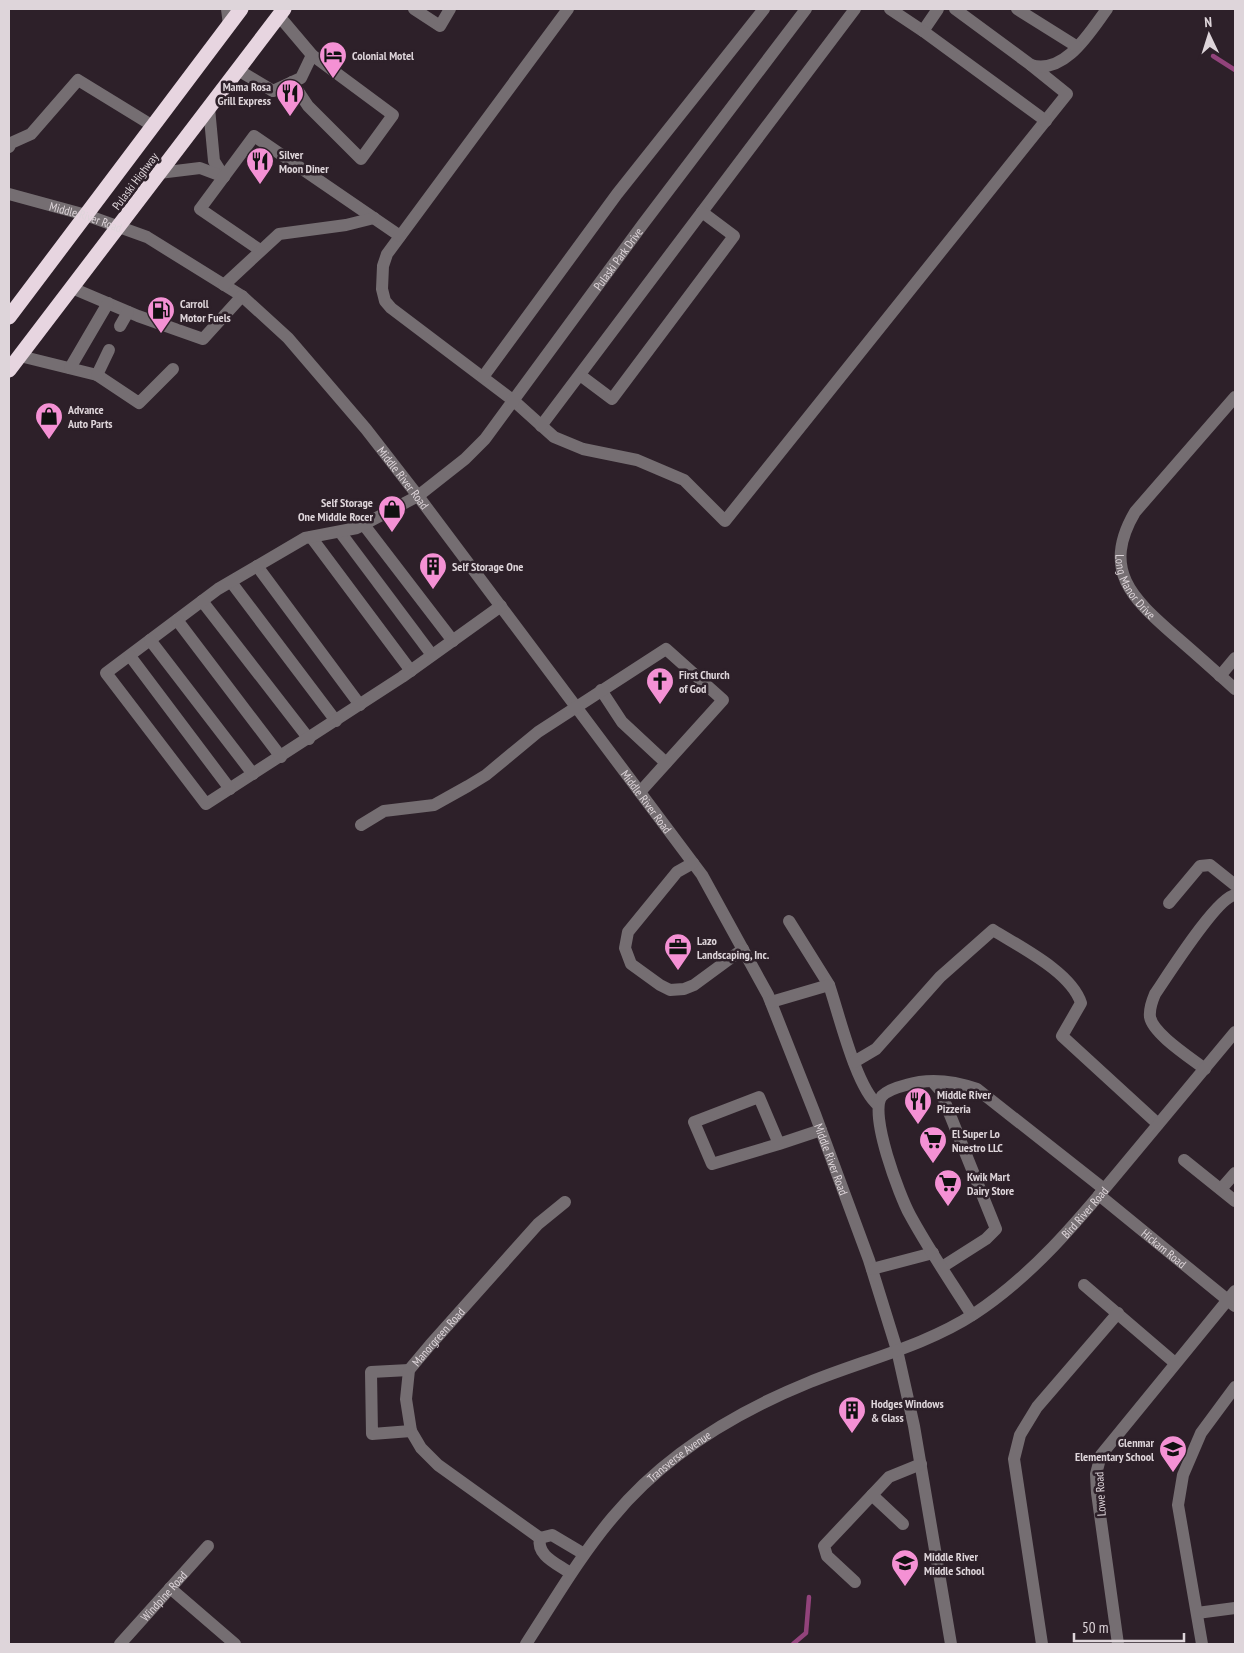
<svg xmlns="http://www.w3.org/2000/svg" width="1244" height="1653" font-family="'PT Sans Narrow',sans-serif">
<rect width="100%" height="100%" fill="#2d2029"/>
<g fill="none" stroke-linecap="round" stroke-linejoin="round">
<!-- stream -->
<g stroke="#92437b" stroke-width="4.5">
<path d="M1213,56L1235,70"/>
<path d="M793,1644L806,1633L809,1597"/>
</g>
<!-- minor -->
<g stroke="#756e72" stroke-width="12">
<path d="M227,9L229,25"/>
<path d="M414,9L440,26L450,9"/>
<path d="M568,9L387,254L383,266L382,289L385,301L391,308L514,401L554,437L583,449L637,460L684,480L725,521L1067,94L1031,65"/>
<path d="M890,9L923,31L938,9"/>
<path d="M955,9L1031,65C1065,75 1090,32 1107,9"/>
<path d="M1017,9L1076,46"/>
<path d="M923,31L1046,121"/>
<path d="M238,70L273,91L301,78L312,55L279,16"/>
<path d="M292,82L308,106L361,159L393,115L312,55"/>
<path d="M209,108L214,161L224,177"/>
<path d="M9,147L11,143L31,134L78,80L153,126"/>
<path d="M159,173L200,168L224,177"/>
<path id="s1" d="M9,194L86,215L147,237L242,296L288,338L366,429L418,496L702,875L768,995L815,1114L869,1260L897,1350L914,1426L951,1644"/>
<path d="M702,212L855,9"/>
<path d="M260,250L200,209L254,136L400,236"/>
<path d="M224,285L279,234L346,225L374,218"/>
<path d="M72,288L138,316L203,339L242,296"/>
<path d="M120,326L128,312"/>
<path d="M20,356L97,375L139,403L173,369"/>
<path d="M70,368L108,303"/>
<path d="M97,375L109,350"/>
<path d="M483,377L617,194L764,9"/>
<path id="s2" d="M1235,397L1135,512C1101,570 1132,598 1174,635C1195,653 1215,671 1235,689"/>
<path d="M541,426L702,212L734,236L612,399L580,375"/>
<path d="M364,525L453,641"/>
<path d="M340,532L432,655"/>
<path d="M311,537L411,671"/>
<path d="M257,566L360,705"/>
<path d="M231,582L336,721"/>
<path d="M202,601L309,739"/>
<path id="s3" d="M501,606L402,677L206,804L106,673L218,589L305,538L357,528L418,496L465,459L485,439L643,224L806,9"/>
<path d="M177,620L281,757"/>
<path d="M150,640L253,774"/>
<path d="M130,656L230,789"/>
<path d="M1220,676L1235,658"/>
<path d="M601,690L622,722L666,763"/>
<path d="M361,825L384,811L434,805L468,786L486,775L538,732L666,649L723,700L640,792"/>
<path d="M693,863L677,872L628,932L625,948L631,964L660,985L670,990L684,989L694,985L743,949"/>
<path d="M1169,903L1200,866L1210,865L1235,885"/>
<path d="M789,921L829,985"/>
<path d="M771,1002L829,985C839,1014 856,1087 878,1105"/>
<path d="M854,1062L876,1049L940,977L993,930C1020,947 1071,972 1081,1003L1062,1036L1158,1124"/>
<path d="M1205,1069C1191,1058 1153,1034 1150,1017C1149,1009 1152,1001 1155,994C1168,975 1217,897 1235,895"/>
<path d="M933,1082L940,1090L996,1229L986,1239L942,1267"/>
<path d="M779,1144L712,1164L694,1122L759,1097L779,1144L821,1130"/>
<path d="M1184,1160L1235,1201"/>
<path d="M1221,1189L1235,1173"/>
<path id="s4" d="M1099,1195L1235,1306"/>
<path d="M872,1269L933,1253"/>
<path d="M1084,1285L1175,1363"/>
<path d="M972,1315C951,1282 929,1250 910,1215C900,1197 868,1113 882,1096C888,1090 898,1087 906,1085C929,1078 954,1081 977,1089L1104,1189"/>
<path d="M409,1370L371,1372L372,1434L411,1431"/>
<path d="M872,1495L903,1524"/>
<path id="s5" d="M540,1538L438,1465L421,1448L411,1431L406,1399L409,1370L430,1345L538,1224L565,1202"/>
<path d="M570,1573C558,1564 536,1556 540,1538L552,1535L584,1554"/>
<path d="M855,1582L827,1556L824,1546L889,1477L921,1464"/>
<path d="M170,1588L235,1644"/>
<path d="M1197,1613L1235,1608"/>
<path id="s6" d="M120,1644L208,1546"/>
<path id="s7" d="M526,1644C554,1601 580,1556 613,1517C665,1454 736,1412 810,1382C864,1360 925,1346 974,1314C1032,1276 1077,1222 1121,1169C1159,1123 1197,1078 1235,1032"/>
<path d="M1042,1644L1014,1459L1020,1435L1037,1407L1118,1313"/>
<path d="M1118,1644L1097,1493L1096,1474L1101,1455L1235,1291"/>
<path d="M1202,1644L1178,1505L1183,1475L1201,1433L1235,1387"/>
</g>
<!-- highway -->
<g stroke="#e7d5e0" stroke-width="15">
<path d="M9,317L241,9"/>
<path d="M9,370L284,9"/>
</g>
</g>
<!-- icons -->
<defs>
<g id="hotel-pin" transform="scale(1.4375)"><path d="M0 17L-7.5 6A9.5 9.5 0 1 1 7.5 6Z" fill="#f491d4" stroke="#2d2029"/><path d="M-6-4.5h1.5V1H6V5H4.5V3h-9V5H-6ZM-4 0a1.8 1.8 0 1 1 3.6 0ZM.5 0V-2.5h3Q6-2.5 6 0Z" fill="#111"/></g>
<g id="restaurant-pin" transform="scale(1.4375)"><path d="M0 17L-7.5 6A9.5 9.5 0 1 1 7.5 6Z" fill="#f491d4" stroke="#2d2029"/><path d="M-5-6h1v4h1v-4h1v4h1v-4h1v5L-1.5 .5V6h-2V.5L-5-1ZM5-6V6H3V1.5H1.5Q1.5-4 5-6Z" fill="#111"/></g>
<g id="fuel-pin" transform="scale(1.4375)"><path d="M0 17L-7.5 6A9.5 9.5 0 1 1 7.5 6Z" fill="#f491d4" stroke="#2d2029"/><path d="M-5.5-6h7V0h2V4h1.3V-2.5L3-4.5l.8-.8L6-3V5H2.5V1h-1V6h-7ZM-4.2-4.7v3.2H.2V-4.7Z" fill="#111"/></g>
<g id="shop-pin" transform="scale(1.4375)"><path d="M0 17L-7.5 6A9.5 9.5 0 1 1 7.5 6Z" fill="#f491d4" stroke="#2d2029"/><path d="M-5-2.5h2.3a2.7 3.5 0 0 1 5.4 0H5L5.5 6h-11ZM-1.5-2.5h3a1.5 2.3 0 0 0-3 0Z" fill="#111"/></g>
<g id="building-pin" transform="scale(1.4375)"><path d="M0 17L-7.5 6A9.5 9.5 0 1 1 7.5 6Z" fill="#f491d4" stroke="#2d2029"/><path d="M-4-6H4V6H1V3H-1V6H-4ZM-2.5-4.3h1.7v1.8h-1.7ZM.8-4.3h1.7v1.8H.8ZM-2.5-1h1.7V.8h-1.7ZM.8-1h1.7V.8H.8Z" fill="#111"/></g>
<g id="church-pin" transform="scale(1.4375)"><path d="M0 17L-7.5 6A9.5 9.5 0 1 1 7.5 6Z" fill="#f491d4" stroke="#2d2029"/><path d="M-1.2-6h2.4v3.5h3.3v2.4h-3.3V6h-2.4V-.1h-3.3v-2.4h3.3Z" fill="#111"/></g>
<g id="office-pin" transform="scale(1.4375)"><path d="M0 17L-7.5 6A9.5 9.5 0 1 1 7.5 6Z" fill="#f491d4" stroke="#2d2029"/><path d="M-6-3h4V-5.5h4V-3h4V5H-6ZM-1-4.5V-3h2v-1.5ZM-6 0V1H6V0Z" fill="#111"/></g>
<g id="supermarket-pin" transform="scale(1.4375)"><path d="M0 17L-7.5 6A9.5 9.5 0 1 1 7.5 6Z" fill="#f491d4" stroke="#2d2029"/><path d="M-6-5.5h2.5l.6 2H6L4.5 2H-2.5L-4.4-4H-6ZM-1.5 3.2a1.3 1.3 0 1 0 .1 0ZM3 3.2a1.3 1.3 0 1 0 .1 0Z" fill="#111"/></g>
<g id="school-pin" transform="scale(1.4375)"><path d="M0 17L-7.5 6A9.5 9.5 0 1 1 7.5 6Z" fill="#f491d4" stroke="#2d2029"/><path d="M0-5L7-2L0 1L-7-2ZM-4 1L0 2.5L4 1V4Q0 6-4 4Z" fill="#111"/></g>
</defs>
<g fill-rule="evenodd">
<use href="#hotel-pin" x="333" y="55"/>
<use href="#restaurant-pin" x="290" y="93"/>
<use href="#restaurant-pin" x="260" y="161"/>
<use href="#fuel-pin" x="161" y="310"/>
<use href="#shop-pin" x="49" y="416"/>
<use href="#shop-pin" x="392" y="509"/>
<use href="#building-pin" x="433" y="566"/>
<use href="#church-pin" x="660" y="681"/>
<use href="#office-pin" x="678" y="947"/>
<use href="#restaurant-pin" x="918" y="1101"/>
<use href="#supermarket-pin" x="933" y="1140"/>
<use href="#supermarket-pin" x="948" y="1183"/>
<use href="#building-pin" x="852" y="1410"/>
<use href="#school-pin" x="1173" y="1449"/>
<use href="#school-pin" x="905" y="1563"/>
</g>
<g text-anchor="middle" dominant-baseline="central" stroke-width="5" stroke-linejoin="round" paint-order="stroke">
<!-- poi labels -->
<g font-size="12" font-weight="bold" fill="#ded5da" stroke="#2d2029" text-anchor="start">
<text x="352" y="55">Colonial Motel</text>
<text x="271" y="86" text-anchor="end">Mama Rosa<tspan x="271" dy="14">Grill Express</tspan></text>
<text x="279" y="154">Silver<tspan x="279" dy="14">Moon Diner</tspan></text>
<text x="180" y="303">Carroll<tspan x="180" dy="14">Motor Fuels</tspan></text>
<text x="68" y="409">Advance<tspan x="68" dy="14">Auto Parts</tspan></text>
<text x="373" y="502" text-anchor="end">Self Storage<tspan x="373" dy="14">One Middle Rocer</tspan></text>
<text x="452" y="566">Self Storage One</text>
<text x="679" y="674">First Church<tspan x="679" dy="14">of God</tspan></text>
<text x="697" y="940">Lazo<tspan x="697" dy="14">Landscaping, Inc.</tspan></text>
<text x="937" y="1094">Middle River<tspan x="937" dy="14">Pizzeria</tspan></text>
<text x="952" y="1133">El Super Lo<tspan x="952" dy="14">Nuestro LLC</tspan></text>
<text x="967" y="1176">Kwik Mart<tspan x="967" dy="14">Dairy Store</tspan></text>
<text x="871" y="1403">Hodges Windows<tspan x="871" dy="14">&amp; Glass</tspan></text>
<text x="1154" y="1442" text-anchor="end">Glenmar<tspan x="1154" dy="14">Elementary School</tspan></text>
<text x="924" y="1556">Middle River<tspan x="924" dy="14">Middle School</tspan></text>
</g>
<!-- street labels -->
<g font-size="12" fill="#ded5da" stroke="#2d2029">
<text transform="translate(135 181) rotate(-53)">Pulaski Highway</text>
<text stroke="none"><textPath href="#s1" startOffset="80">Middle River Road</textPath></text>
<text stroke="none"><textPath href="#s3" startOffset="1195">Pulaski Park Drive</textPath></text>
<text stroke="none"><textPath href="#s1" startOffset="500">Middle River Road</textPath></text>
<text stroke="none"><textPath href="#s2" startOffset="234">Long Manor Drive</textPath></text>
<text stroke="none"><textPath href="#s1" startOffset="905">Middle River Road</textPath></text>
<text stroke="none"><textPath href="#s1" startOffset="1310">Middle River Road</textPath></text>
<text stroke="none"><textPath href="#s7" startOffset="724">Bird River Road</textPath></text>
<text stroke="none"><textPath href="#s4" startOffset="84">Hickam Road</textPath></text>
<text stroke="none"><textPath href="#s5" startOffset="275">Manorgreen Road</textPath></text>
<text stroke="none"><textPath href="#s7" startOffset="244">Transverse Avenue</textPath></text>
<text transform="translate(1100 1494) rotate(-93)">Lowe Road</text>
<text stroke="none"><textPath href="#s6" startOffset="65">Windpine Road</textPath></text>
</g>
</g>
<!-- border -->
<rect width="1244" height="1653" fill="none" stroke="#ded5da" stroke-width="20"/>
<!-- north arrow -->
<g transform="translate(1209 35) rotate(356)" stroke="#2d2029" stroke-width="4" paint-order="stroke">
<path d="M0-4L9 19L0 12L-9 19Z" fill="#ded5da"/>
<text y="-8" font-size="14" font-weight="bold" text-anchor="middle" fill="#ded5da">N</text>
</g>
<!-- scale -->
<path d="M1074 1633v8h110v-8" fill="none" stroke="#ded5da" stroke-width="2.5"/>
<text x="1082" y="1633" font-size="15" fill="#ded5da" stroke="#2d2029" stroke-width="4" paint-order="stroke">50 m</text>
</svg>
